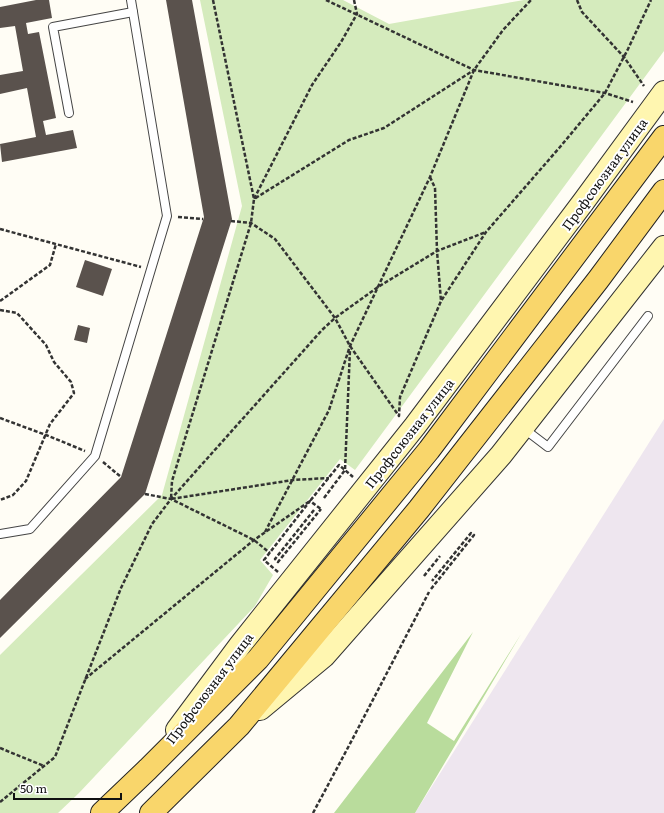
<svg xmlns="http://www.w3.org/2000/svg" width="664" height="813" font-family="Literata,serif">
<rect width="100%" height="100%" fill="#fffdf5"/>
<!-- industrial -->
<path fill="#eee6ef" d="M664,419V813H415Z"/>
<!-- green -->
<path fill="#d5ebbd" d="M200,0H343L389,24L524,0H664V51L355,470L340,459L260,560L273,575L255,606L79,793L58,813H0V655L162,495L242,206Z"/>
<!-- forest -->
<path fill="#b9dc9c" d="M473,632L427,723L454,741L521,634L415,813H334Z"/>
<!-- building -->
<g fill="#5a524d">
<path d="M36,0H49L52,18L26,23L28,34L39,32L56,118L43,121L46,135L73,130L77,148L2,162L0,144L36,137L27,88L0,94V75L23,71L15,26L0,28V7Z"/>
<path d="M166,0H192L232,219L145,494L0,638V600L121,477L204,217Z"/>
<path d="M85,260L112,269L103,296L76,287Z"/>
<path d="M78,325L90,328L87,343L74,340Z"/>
</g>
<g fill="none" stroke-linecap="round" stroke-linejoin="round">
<!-- lane casing -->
<g stroke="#444" stroke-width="10">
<g id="lane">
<path d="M69,113L53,27L133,12"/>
<path d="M523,428L548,447L648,316"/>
<path d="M0,534L30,529L95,456L167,216L131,0"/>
</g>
</g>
<!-- secondary casing -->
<g stroke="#333" stroke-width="24">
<g id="secondary">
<path d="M260,709L324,656L501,455L664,247"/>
<path d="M177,730L241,644L415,426L584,201L664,92"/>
</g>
</g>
<!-- primary casing -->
<g stroke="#222" stroke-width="24">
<g id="primary">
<path d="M102,813L148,769L258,659L429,450L664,137"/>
<path d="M151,813L239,726L419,509L598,280L664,191"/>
</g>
</g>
<!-- path -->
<g stroke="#333" stroke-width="2.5" stroke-dasharray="4 2" stroke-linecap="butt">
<path d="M213,0L254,199L251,223L172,481L171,499L293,480L329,478"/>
<path d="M326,0L474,70L605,93L633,102"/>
<path d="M354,0L357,14L341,42L312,85L254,199L349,140L384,128L474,70"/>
<path d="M577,0L582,12L624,57L644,86"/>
<path d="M430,177L435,188L437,251L441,301"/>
<path d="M178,217L203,219"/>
<path d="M231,221L251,223L275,239L335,318L350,346L399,416L400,397L441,301L486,232L560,147L605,93L628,49L651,0"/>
<path d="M0,229L141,267"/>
<path d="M0,301L50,265L56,244"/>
<path d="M0,310L17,313L46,345L54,362L71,382L74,393L50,424L26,481L13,495L0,500"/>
<path d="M0,418L46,435L85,451"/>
<path d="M103,462L121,477"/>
<path d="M145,494L171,499L254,540L270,553"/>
<path d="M324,498L345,470L350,349"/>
<path d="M314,510L275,559L278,562L321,509"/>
<path d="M265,532L329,410L350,346L430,177L474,70L503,30L531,0"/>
<path d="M278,572L264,560L310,501L321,509"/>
<path d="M424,576L440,556"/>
<path d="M431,589L474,535L471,533L432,581"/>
<path d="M85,679L254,540L310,501L339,465L353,477"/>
<path d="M0,748L44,766"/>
<path d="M0,802L55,757L121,588L152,524L171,499L322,330L335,318L378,287L437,251L486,232"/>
<path d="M313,813L352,740L429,592"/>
</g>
<!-- lane -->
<use href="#lane" stroke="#fff" stroke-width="8"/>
<!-- secondary -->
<use href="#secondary" stroke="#fff6b0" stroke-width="22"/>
<!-- primary -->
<use href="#primary" stroke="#f9d66b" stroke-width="22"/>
</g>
<g text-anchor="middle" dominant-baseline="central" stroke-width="4" stroke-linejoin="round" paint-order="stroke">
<!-- street labels -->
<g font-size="13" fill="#111" stroke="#fff">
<text transform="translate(604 174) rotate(-54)">Профсоюзная улица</text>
<text transform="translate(409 433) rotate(-52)">Профсоюзная улица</text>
<text transform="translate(209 688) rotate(-53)">Профсоюзная улица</text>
</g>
</g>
<!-- scale -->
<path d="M14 793v6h107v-6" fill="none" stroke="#111111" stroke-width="2"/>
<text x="20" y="793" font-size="12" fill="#111111" stroke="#ffffff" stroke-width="3" paint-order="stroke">50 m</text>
</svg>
